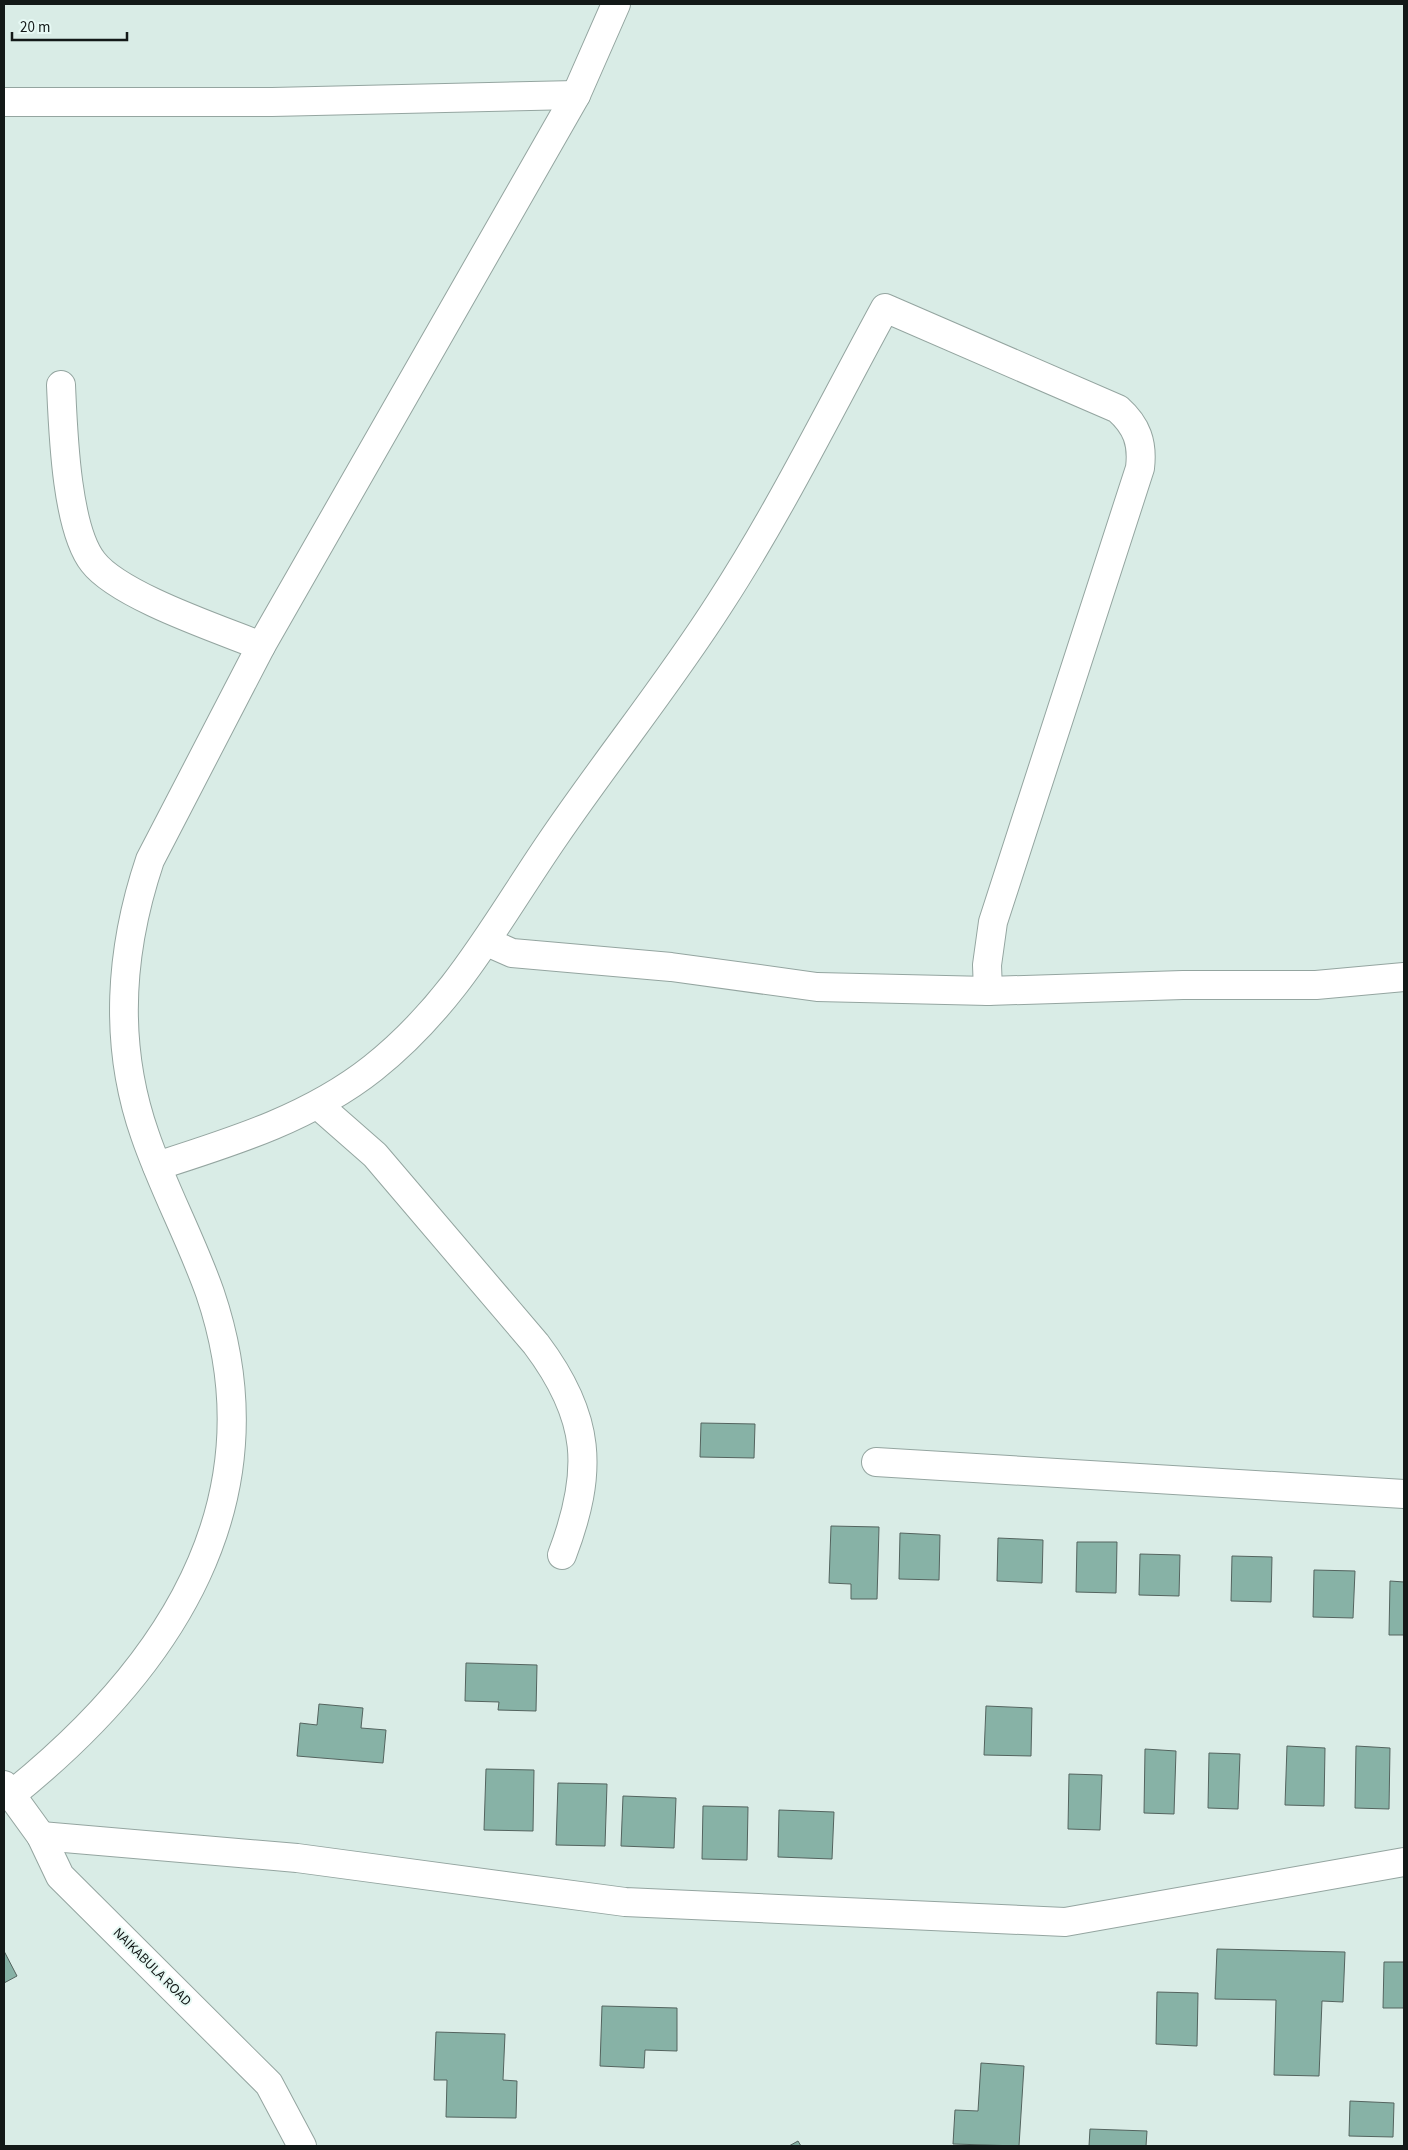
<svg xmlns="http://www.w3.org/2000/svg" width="1408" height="2150" font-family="'Source Sans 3',sans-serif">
<rect width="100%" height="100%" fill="#d9ece6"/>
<!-- building -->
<g fill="#87b2a6" stroke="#54645f">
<path d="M701,1423L755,1424L754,1458L700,1457Z"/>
<path d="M831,1526L879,1527L877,1599H851V1584L829,1583Z"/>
<path d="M900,1533L940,1535L939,1580L899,1579Z"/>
<path d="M998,1538L1043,1540L1042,1583L997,1581Z"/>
<path d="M1077,1542H1117L1116,1593L1076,1592Z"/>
<path d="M1140,1554L1180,1555L1179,1596L1139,1595Z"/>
<path d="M1232,1556L1272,1557L1271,1602L1231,1601Z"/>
<path d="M1314,1570L1355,1571L1353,1618L1313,1617Z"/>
<path d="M1390,1581L1404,1582V1635H1389Z"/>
<path d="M466,1663L537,1665L536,1711L498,1710L499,1702L465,1701Z"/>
<path d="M319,1704L363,1708L361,1728L386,1730L383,1763L297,1756L300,1723L317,1725Z"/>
<path d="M986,1706L1032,1708L1031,1756L984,1755Z"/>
<path d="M1287,1746L1325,1748L1324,1806L1285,1805Z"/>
<path d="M1356,1746L1390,1748L1389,1809L1355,1808Z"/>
<path d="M1145,1749L1176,1751L1174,1814L1144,1813Z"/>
<path d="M1209,1753L1240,1754L1238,1809L1208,1808Z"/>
<path d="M486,1769L534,1770L533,1831L484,1830Z"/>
<path d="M1069,1774L1102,1775L1100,1830L1068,1829Z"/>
<path d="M558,1783L607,1784L605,1846L556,1845Z"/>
<path d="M623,1796L676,1798L674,1848L621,1846Z"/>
<path d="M703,1806L748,1807L747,1860L702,1859Z"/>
<path d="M779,1810L834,1812L832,1859L778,1857Z"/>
<path d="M1217,1949L1345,1952L1343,2002L1322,2001L1319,2076L1274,2075L1276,2000L1215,1999Z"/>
<path d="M4,1951L17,1976L4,1983Z"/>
<path d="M1384,1962H1404V2008H1383Z"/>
<path d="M1157,1992L1198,1993L1197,2046L1156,2044Z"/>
<path d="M602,2006L677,2008V2051L645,2050L644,2068L600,2066Z"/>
<path d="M436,2032L505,2034L503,2080L517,2081L516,2118L446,2117L447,2080H434Z"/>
<path d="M981,2063L1024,2066L1019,2146L953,2144L955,2110L978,2111Z"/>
<path d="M1350,2101L1394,2103L1393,2137L1349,2136Z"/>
<path d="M1090,2129L1147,2131L1146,2146H1089Z"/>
<path d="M798,2141L801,2146H789Z"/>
</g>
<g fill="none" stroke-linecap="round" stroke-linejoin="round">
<!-- street casing -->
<g stroke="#94a5a0" stroke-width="30">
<g id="street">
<path d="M4,102H272L576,95"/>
<path d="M61,385C63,429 66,528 93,562C119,596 219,629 261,646"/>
<path d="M487,942L512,953L671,967L817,987L988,991L1183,985H1316L1404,977"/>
<path d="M318,1105L375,1155L536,1344C591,1417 594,1471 562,1555"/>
<path d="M157,1166C232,1142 310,1118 373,1068C456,1002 497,920 555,836C609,757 669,683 720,603C781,509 831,407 885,308L1118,409C1137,426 1143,443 1140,468L993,922L987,965L988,991"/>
<path d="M876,1462L1404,1494"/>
<path d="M11,1795C169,1668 281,1502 210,1293C191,1239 163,1188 145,1135C113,1044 120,949 150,860L261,646L576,95L616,4"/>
<path d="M41,1836L297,1858L625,1902L1065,1922L1404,1862"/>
</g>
</g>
<!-- secondary casing -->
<g stroke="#94a5a0" stroke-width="30">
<path id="secondary" d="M4,1785L41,1836L60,1876L269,2084L302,2146"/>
</g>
<!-- street -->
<use href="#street" stroke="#fff" stroke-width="28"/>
<!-- secondary -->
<use href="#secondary" stroke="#fff" stroke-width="28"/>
</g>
<g text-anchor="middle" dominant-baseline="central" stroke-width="4" stroke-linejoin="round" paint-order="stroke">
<!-- street labels -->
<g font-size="14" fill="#131918" stroke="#e7f9f4">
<text transform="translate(152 1967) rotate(45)">NAIKABULA ROAD</text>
</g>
</g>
<!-- border -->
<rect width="1408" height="2150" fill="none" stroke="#131918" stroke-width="10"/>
<!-- scale -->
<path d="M12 32v8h115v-8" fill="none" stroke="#131918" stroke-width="2.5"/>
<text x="20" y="32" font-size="15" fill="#131918" stroke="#e7f9f4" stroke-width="4" paint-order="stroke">20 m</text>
</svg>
